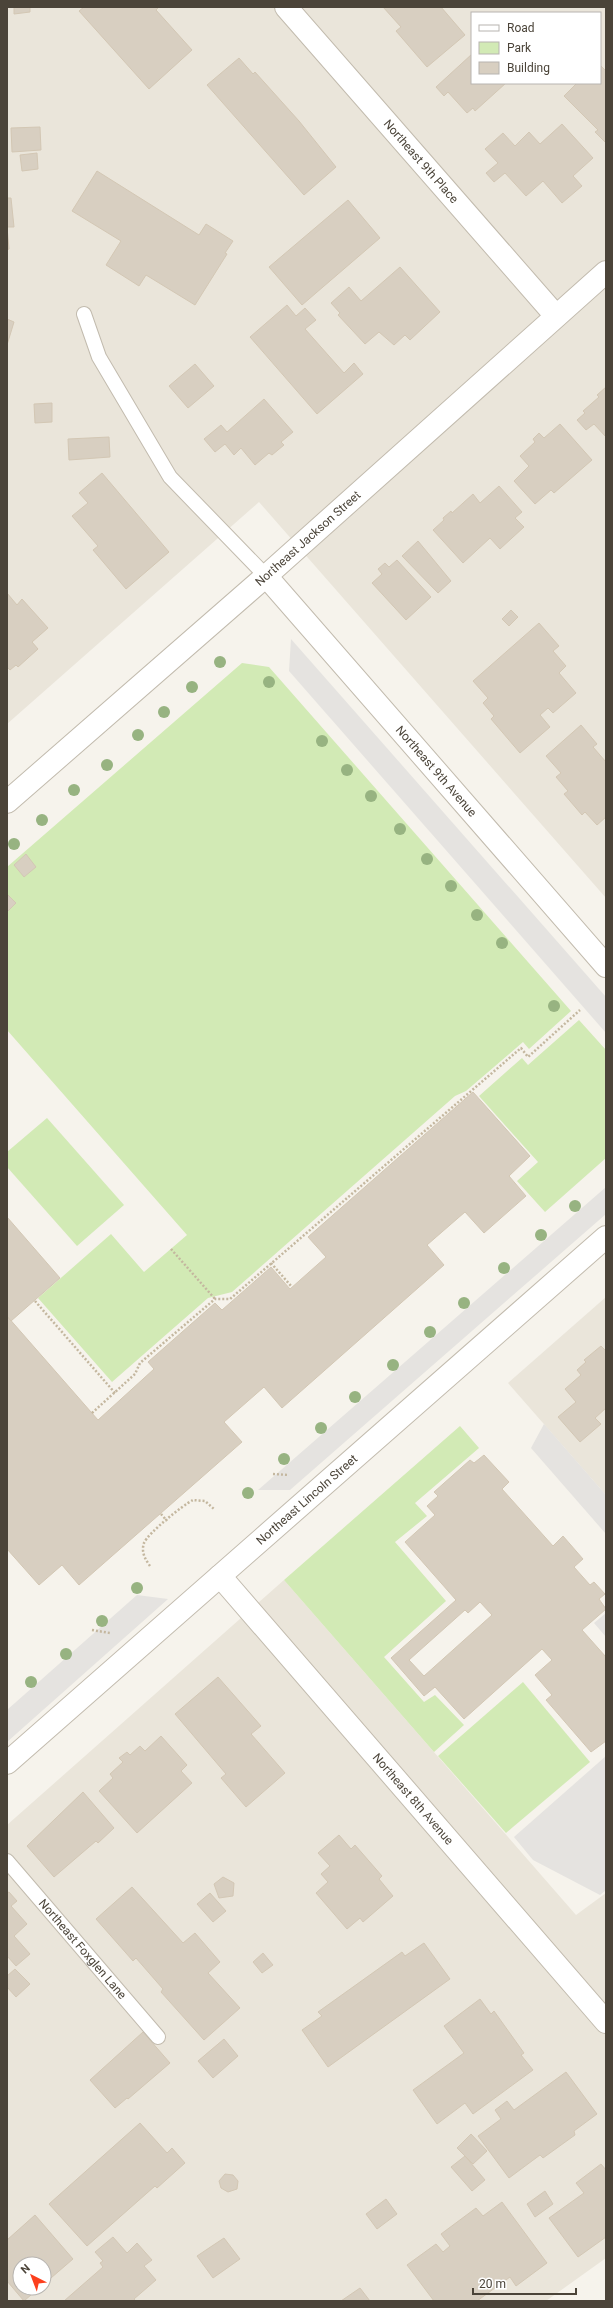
<svg xmlns="http://www.w3.org/2000/svg" width="613" height="2308" font-family="Roboto,sans-serif">
<rect width="100%" height="100%" fill="#f6f3ec"/>
<!-- residential -->
<g fill="#eae5da" fill-rule="evenodd">
<path d="M7,7H606V898L259,502L7,724ZM472,13H600V83H472Z"/>
<path d="M606,1297V1495L508,1383Z"/>
<path d="M284,1580L576,1915L606,1893V2258L546,2301H7V1825ZM20,2264H44V2288H20Z"/>
</g>
<!-- green -->
<g fill="#d2eab5">
<path d="M242,663L269,667L571,1011L529,1049L523,1042L466,1091L455,1096L232,1292L208,1298L112,1382L38,1298L111,1234L144,1272L187,1235L7,1030V867Z"/>
<path d="M579,1020L606,1050V1158L545,1212L517,1181L538,1162L479,1096L522,1058L528,1065Z"/>
<path d="M47,1118L124,1205L77,1246L7,1167V1152Z"/>
<path d="M460,1426L479,1448L415,1503L427,1516L395,1542L446,1601L384,1657L424,1702L435,1695L464,1725L434,1752L284,1580Z"/>
<path d="M523,1682L590,1762L506,1833L438,1756Z"/>
</g>
<!-- parking -->
<g fill="#e5e3e0">
<path d="M291,639L606,997V1033L289,671Z"/>
<path d="M606,1187V1214L290,1490H258Z"/>
<path d="M544,1424L606,1495V1534L531,1448Z"/>
<path d="M137,1595L168,1599L7,1742V1710Z"/>
<path d="M606,1613V1637L594,1623Z"/>
<path d="M606,1756V1890L600,1895L533,1860L514,1837Z"/>
</g>
<!-- building -->
<g fill="#d8cfc1" stroke="#d3c7b4" fill-rule="evenodd">
<path d="M14,7H30V12L14,14Z"/>
<path d="M84,7H159L156,10L192,50L149,89L79,11Z"/>
<path d="M383,7H441L465,35L427,67L396,31L401,27Z"/>
<path d="M472,54V83H506L475,111L473,108L467,113L448,92L444,96L436,87Z"/>
<path d="M239,58L253,74L255,72L299,121L336,167L304,195L207,85Z"/>
<path d="M600,65L606,71V143L595,132L598,130L564,96L577,83H600Z"/>
<path d="M562,124L593,158L573,176L582,186L562,203L543,181L526,196L505,173L494,182L486,173L498,163L485,149L503,133L515,146L529,132L540,144Z"/>
<path d="M40,127L41,150L12,152L11,128Z"/>
<path d="M37,153L38,169L22,171L20,155Z"/>
<path d="M97,171L199,235L206,224L233,241L225,253L227,254L195,305L146,275L139,286L106,265L121,241L72,211Z"/>
<path d="M7,198H11L14,227H7L9,249L7,250Z"/>
<path d="M348,200L380,238L302,305L269,267Z"/>
<path d="M400,267L440,312L410,340L405,335L394,345L379,332L365,344L338,315L340,313L331,303L349,287L361,301Z"/>
<path d="M287,305L296,316L305,308L316,320L305,329L344,373L354,363L363,374L317,414L250,337Z"/>
<path d="M7,319L14,322L7,345Z"/>
<path d="M195,364L214,386L188,408L169,386Z"/>
<path d="M606,387V437L594,424L586,430L577,420L585,413L583,411L599,397L597,395Z"/>
<path d="M264,399L293,432L281,442L284,445L272,455L269,453L255,465L241,448L234,455L225,444L215,452L204,439L221,425L227,432Z"/>
<path d="M52,403V422L35,423L34,404Z"/>
<path d="M560,424L592,460L554,493L551,490L535,504L514,481L529,466L520,456L535,442L533,439L539,433L544,438Z"/>
<path d="M109,437L110,457L69,460L68,439Z"/>
<path d="M102,473L169,552L126,589L93,550L98,546L72,516L88,503L79,493Z"/>
<path d="M499,486L522,512L515,518L524,527L500,549L490,538L463,563L433,530L444,520L443,518L451,511L452,513L473,494L480,503Z"/>
<path d="M418,541L451,581L438,593L402,556Z"/>
<path d="M397,560L431,597L406,620L372,583L382,574L378,569L385,563L389,567Z"/>
<path d="M7,593L17,605L22,599L48,628L32,642L38,649L18,667L16,665L10,670L7,667Z"/>
<path d="M511,610L518,617L509,626L502,619Z"/>
<path d="M539,623L559,646L553,651L566,666L559,673L576,693L553,713L548,708L540,715L550,727L520,753L491,719L494,716L483,703L488,698L473,681Z"/>
<path d="M581,725L597,744L593,747L606,762V817L597,825L585,812L582,815L564,794L568,791L556,777L561,773L546,756Z"/>
<path d="M26,854L36,867L24,877L14,865Z"/>
<path d="M7,894L16,903L7,912Z"/>
<path d="M473,1092L530,1156L509,1176L526,1196L484,1233L465,1212L427,1245L444,1265L282,1408L264,1387L224,1422L242,1442L79,1585L62,1565L39,1585L7,1549V1316L98,1420L154,1369L148,1362L215,1303L222,1310L271,1267L290,1289L326,1257L308,1237Z"/>
<path d="M7,1217L60,1278L11,1321L7,1316Z"/>
<path d="M601,1346L606,1351V1408L595,1418L601,1424L580,1442L558,1417L576,1402L565,1389L581,1375L577,1370L586,1362L584,1360Z"/>
<path d="M484,1455L509,1482L502,1489L553,1546L563,1536L583,1559L574,1567L590,1585L594,1582L605,1594L599,1599L606,1609L582,1630L606,1657V1741L591,1752L546,1700L552,1695L535,1675L552,1660L542,1649L464,1719L435,1687L424,1696L391,1658L456,1600L405,1542L435,1515L427,1506L438,1496L434,1492L470,1460L474,1463ZM480,1602L492,1615L424,1676L409,1660L465,1610L468,1613Z"/>
<path d="M218,1677L261,1726L251,1734L285,1773L246,1807L221,1778L226,1774L175,1714Z"/>
<path d="M161,1736L187,1765L181,1771L192,1783L137,1833L99,1791L113,1778L110,1774L123,1762L119,1758L127,1752L130,1755L140,1746L145,1751Z"/>
<path d="M83,1792L114,1828L98,1843L96,1841L54,1877L27,1846Z"/>
<path d="M339,1835L351,1849L355,1845L382,1876L379,1879L393,1896L363,1922L360,1918L347,1929L316,1893L328,1882L321,1874L330,1866L318,1853Z"/>
<path d="M223,1877L234,1883L233,1896L219,1898L214,1884Z"/>
<path d="M132,1887L183,1943L195,1933L220,1962L208,1973L240,2008L204,2040L161,1992L163,1989L136,1958L133,1961L96,1919Z"/>
<path d="M9,1892L17,1901L11,1906L27,1924L14,1936L30,1954L16,1966L7,1956V1893Z"/>
<path d="M210,1893L226,1911L213,1922L197,1904Z"/>
<path d="M424,1943L450,1979L328,2067L302,2030L322,2016L318,2012L402,1952L405,1956Z"/>
<path d="M263,1953L273,1965L262,1973L253,1962Z"/>
<path d="M15,1969L30,1984L16,1997L7,1987V1976Z"/>
<path d="M480,1999L491,2014L494,2011L524,2053L521,2055L533,2070L473,2114L465,2103L437,2124L413,2090L464,2053L444,2026Z"/>
<path d="M143,2032L170,2063L128,2099L127,2098L115,2108L90,2080Z"/>
<path d="M224,2039L238,2056L213,2078L198,2061Z"/>
<path d="M566,2072L597,2114L574,2131L575,2135L543,2158L540,2155L509,2178L478,2136L501,2119L495,2110L507,2101L514,2110Z"/>
<path d="M140,2123L167,2153L172,2148L185,2163L157,2188L155,2186L87,2246L49,2204Z"/>
<path d="M471,2134L487,2151L473,2164L457,2148Z"/>
<path d="M465,2156L485,2180L472,2191L451,2167Z"/>
<path d="M601,2164L606,2170V2237L578,2257L549,2218L584,2193L576,2183Z"/>
<path d="M225,2174L233,2175L238,2181L237,2189L228,2192L221,2188L219,2181Z"/>
<path d="M545,2191L553,2204L535,2217L527,2204Z"/>
<path d="M386,2199L397,2214L377,2229L366,2214Z"/>
<path d="M502,2202L547,2263L516,2286L510,2277L477,2301H434L407,2265L436,2244L443,2252L450,2246L441,2234L476,2208L483,2216Z"/>
<path d="M35,2215L73,2259L44,2284V2264H20V2288H39L24,2301L7,2281V2240Z"/>
<path d="M113,2237L127,2253L137,2243L152,2260L144,2266L156,2280L134,2299L136,2301H64L103,2267L100,2263L103,2261L95,2252Z"/>
<path d="M224,2238L240,2259L213,2278L197,2256Z"/>
<path d="M360,2288L370,2301H341Z"/>
</g>
<g fill="none" stroke-linecap="round" stroke-linejoin="round">
<!-- service casing -->
<g stroke="#c2bbae" stroke-width="16">
<g id="service">
<path d="M84,314L99,357L170,477L266,576"/>
<path id="s1" d="M7,1861L158,2037"/>
</g>
</g>
<!-- minor casing -->
<g stroke="#c2bbae" stroke-width="24">
<g id="minor">
<path id="s2" d="M286,7L556,316"/>
<path id="s3" d="M266,576L606,966"/>
<path id="s4" d="M7,802L266,576L606,272"/>
<path id="s5" d="M220,1576L606,2022"/>
</g>
</g>
<!-- tertiary casing -->
<g stroke="#c2bbae" stroke-width="24">
<g id="tertiary">
<path id="s6" d="M7,1763L606,1237"/>
</g>
</g>
<!-- path -->
<g stroke="#c4b79f" stroke-width="2.5" stroke-dasharray="2 2" stroke-linecap="butt">
<path d="M171,1249L215,1299"/>
<path d="M271,1263L292,1287"/>
<path d="M35,1301L115,1393"/>
<path d="M92,1413L135,1374L140,1363L215,1299H230L521,1048L528,1057L580,1010"/>
<path d="M273,1474L289,1475"/>
<path d="M161,1514L167,1521"/>
<path d="M150,1566C145,1559 141,1552 144,1543C148,1533 183,1505 193,1500L205,1501L214,1509"/>
<path d="M92,1630L110,1633"/>
</g>
<!-- service -->
<use href="#service" stroke="#fff" stroke-width="14"/>
<!-- minor -->
<use href="#minor" stroke="#fff" stroke-width="22"/>
<!-- tertiary -->
<use href="#tertiary" stroke="#fff" stroke-width="22"/>
</g>
<!-- trees -->
<g fill="#97b381">
<circle cx="220" cy="662" r="6"/>
<circle cx="269" cy="682" r="6"/>
<circle cx="192" cy="687" r="6"/>
<circle cx="164" cy="712" r="6"/>
<circle cx="138" cy="735" r="6"/>
<circle cx="322" cy="741" r="6"/>
<circle cx="107" cy="765" r="6"/>
<circle cx="347" cy="770" r="6"/>
<circle cx="74" cy="790" r="6"/>
<circle cx="371" cy="796" r="6"/>
<circle cx="42" cy="820" r="6"/>
<circle cx="400" cy="829" r="6"/>
<circle cx="14" cy="844" r="6"/>
<circle cx="427" cy="859" r="6"/>
<circle cx="451" cy="886" r="6"/>
<circle cx="477" cy="915" r="6"/>
<circle cx="502" cy="943" r="6"/>
<circle cx="554" cy="1006" r="6"/>
<circle cx="575" cy="1206" r="6"/>
<circle cx="541" cy="1235" r="6"/>
<circle cx="504" cy="1268" r="6"/>
<circle cx="464" cy="1303" r="6"/>
<circle cx="430" cy="1332" r="6"/>
<circle cx="393" cy="1365" r="6"/>
<circle cx="355" cy="1397" r="6"/>
<circle cx="321" cy="1428" r="6"/>
<circle cx="284" cy="1459" r="6"/>
<circle cx="248" cy="1493" r="6"/>
<circle cx="137" cy="1588" r="6"/>
<circle cx="102" cy="1621" r="6"/>
<circle cx="66" cy="1654" r="6"/>
<circle cx="31" cy="1682" r="6"/>
</g>
<g text-anchor="middle" dominant-baseline="central" stroke-width="4" stroke-linejoin="round" paint-order="stroke">
<!-- street labels -->
<g font-size="12" fill="#4b4439" stroke="#fff">
<text stroke="none"><textPath href="#s2" startOffset="205">Northeast 9th Place</textPath></text>
<text stroke="none"><textPath href="#s4" startOffset="400">Northeast Jackson Street</textPath></text>
<text stroke="none"><textPath href="#s3" startOffset="259">Northeast 9th Avenue</textPath></text>
<text stroke="none"><textPath href="#s6" startOffset="399">Northeast Lincoln Street</textPath></text>
<text stroke="none"><textPath href="#s5" startOffset="295">Northeast 8th Avenue</textPath></text>
<text stroke="none"><textPath href="#s1" startOffset="116">Northeast Foxglen Lane</textPath></text>
</g>
</g>
<!-- border -->
<rect width="613" height="2308" fill="none" stroke="#4b4439" stroke-width="16"/>
<!-- legend -->
<rect x="471" y="12" width="130" height="72" fill="#ffffff" stroke="#b7b4b0"/>
<rect x="479" y="25" width="20" height="6" fill="#ffffff" stroke="#b7b4b0"/>
<text x="507" y="32" font-size="12" fill="#4b4439">Road</text>
<rect x="479" y="42" width="20" height="12" fill="#d2eab5" stroke="#b7b4b0"/>
<text x="507" y="52" font-size="12" fill="#4b4439">Park</text>
<rect x="479" y="62" width="20" height="12" fill="#d8cfc1" stroke="#b7b4b0"/>
<text x="507" y="72" font-size="12" fill="#4b4439">Building</text>
<!-- north arrow -->
<g transform="translate(32 2276) rotate(318)"><circle r="19" fill="#ffffff" stroke="#b7b4b0"/>
<path d="M0-3L7 15L0 10L-7 15Z" fill="#fc3f1d"/>
<text y="-6" font-size="11" font-weight="bold" text-anchor="middle" fill="#4b4439">N</text>
</g>
<!-- scale -->
<path d="M473 2288v6h103v-6" fill="none" stroke="#4b4439" stroke-width="2"/>
<text x="479" y="2288" font-size="12" fill="#4b4439" stroke="#ffffff" stroke-width="3" paint-order="stroke">20 m</text>
</svg>
